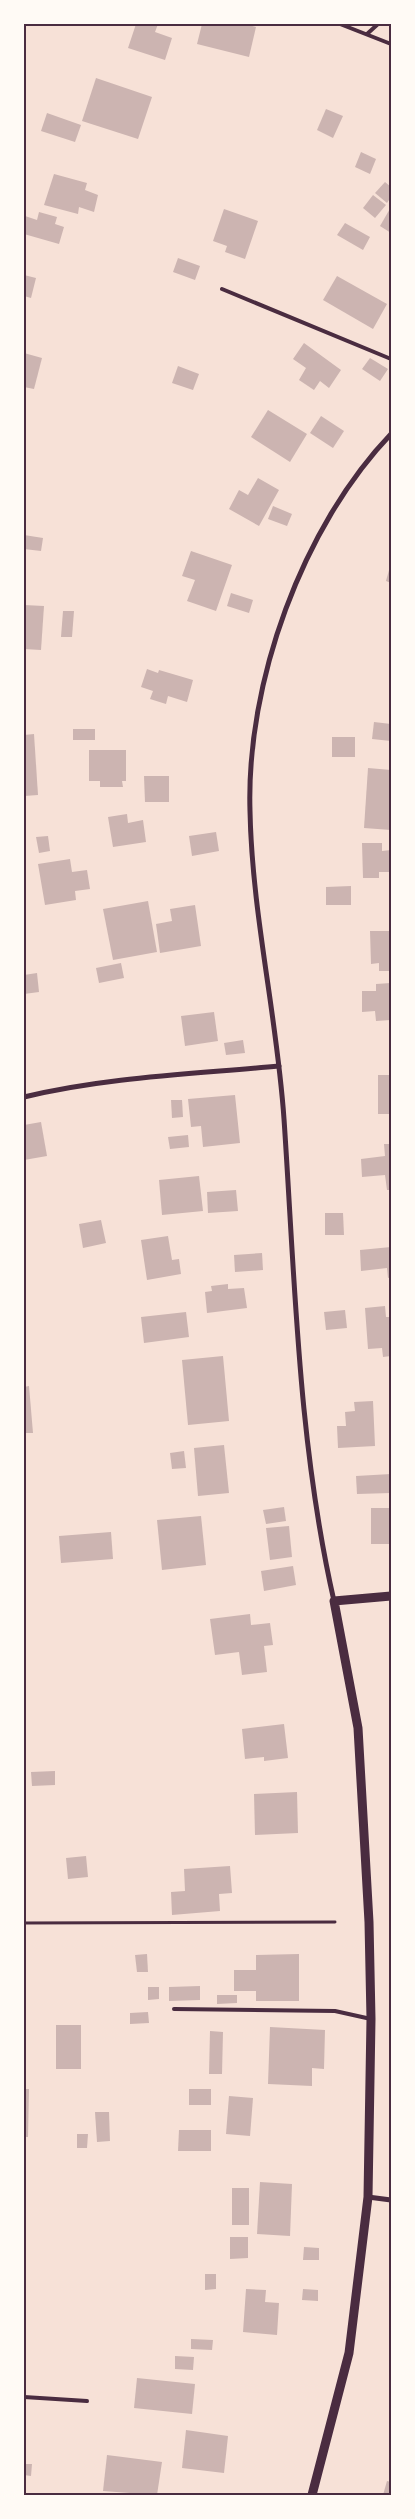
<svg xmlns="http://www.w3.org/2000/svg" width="415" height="2519" font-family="Overpass,sans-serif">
<rect width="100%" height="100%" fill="#f7e1d7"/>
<!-- building -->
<g fill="#ccb4b1">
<path d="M136,24H158L155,32L172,38L165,60L128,48Z"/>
<path d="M202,24H245L256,27L249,57L197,44Z"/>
<path d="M96,78L152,97L138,139L82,121Z"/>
<path d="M326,109L343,116L333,138L317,130Z"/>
<path d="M47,113L81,125L75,142L41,131Z"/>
<path d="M361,152L376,159L370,174L355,167Z"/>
<path d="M54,174L87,183L85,190L98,195L94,212L79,207L78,214L44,205Z"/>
<path d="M385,182L391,187V197L387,203L375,193Z"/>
<path d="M373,195L386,205L375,218L363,208Z"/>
<path d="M391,207V233L380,226Z"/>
<path d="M224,209L258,221L245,259L225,252L227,246L213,241Z"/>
<path d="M39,212L57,217L55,224L64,227L59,244L24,234L25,216L37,220Z"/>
<path d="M345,223L370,237L363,250L337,235Z"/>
<path d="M178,258L200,266L195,280L173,272Z"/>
<path d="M24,275L36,278L31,298L24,296Z"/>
<path d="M337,276L387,304L373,329L323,300Z"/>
<path d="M304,343L341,370L329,388L320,381L314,390L299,380L306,368L293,359Z"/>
<path d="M24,353L42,358L34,389L24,387Z"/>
<path d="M370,358L388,369L380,381L362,369Z"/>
<path d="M178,366L199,374L193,390L172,383Z"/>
<path d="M268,410L307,434L290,462L251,437Z"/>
<path d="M321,416L344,431L333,448L310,433Z"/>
<path d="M258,478L279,490L259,526L229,509L239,490L248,495Z"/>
<path d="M273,506L292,514L287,526L268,519Z"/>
<path d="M24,535L43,538L41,551L24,549Z"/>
<path d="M191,551L232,565L216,611L187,601L195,580L182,576Z"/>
<path d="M391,563V583L386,581Z"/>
<path d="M231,593L253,600L249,613L227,606Z"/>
<path d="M24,605L44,606L41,650L24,649Z"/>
<path d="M63,611H74L72,637H61Z"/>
<path d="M147,669L158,673L159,670L193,680L187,702L168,696L166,704L150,699L153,691L141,687Z"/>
<path d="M374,722L391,724V741L372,739Z"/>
<rect x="73" y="729" width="22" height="11"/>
<path d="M34,734L38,795L24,796V735Z"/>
<rect x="332" y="737" width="23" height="20"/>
<path d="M89,750H126V781H122L123,787H100V781H89Z"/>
<path d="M368,768L391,770V830L364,828Z"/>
<path d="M144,776H169V802H145Z"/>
<path d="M127,814L128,823L143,820L146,842L113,847L108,817Z"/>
<path d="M216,832L219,851L192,856L189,836Z"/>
<path d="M48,836L50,851L39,853L36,837Z"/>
<path d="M362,843H382V851L391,850V872H379V878H363Z"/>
<path d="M70,859L72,872L87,870L90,889L75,891L76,900L45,905L38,864Z"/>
<path d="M351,886V905H326V887Z"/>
<path d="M148,901L157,952L113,960L103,909Z"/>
<path d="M195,905L201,946L160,953L156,924L172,921L170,909Z"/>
<path d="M370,931H391V971H379V963L371,964Z"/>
<path d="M121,963L124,978L99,983L96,968Z"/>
<path d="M37,973L39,992L24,994V975Z"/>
<path d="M391,983V1020L376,1021L375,1011L362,1012V991H376V984Z"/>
<path d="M214,1012L218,1041L185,1046L181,1016Z"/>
<path d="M243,1040L245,1053L226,1055L224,1043Z"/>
<rect x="378" y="1075" width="13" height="39"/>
<path d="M235,1095L240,1143L203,1147L201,1126L191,1127L188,1099Z"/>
<path d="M171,1100H182L183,1117L172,1118Z"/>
<path d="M41,1122L47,1156L24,1160V1125Z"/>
<path d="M188,1135L189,1147L170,1149L168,1137Z"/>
<path d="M384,1144H391V1190H387L385,1175L362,1177L361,1159L385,1156Z"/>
<path d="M199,1176L203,1211L162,1215L159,1180Z"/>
<path d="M236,1190L238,1211L208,1213L207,1192Z"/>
<path d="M325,1213H343L344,1235H325Z"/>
<path d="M101,1220L106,1243L83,1248L79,1224Z"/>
<path d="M168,1236L172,1260L179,1259L181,1274L147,1280L141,1240Z"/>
<path d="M391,1247V1277L388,1278L387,1268L361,1271L360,1250Z"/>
<path d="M262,1253L263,1270L235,1272L234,1255Z"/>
<path d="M228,1284V1289L244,1288L247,1308L207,1313L205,1292L212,1291L211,1286Z"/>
<path d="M385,1306L386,1317H391V1356L383,1357L382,1348L368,1349L365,1308Z"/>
<path d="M345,1310L347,1328L326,1330L324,1312Z"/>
<path d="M186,1312L189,1337L144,1343L141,1317Z"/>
<path d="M223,1356L229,1421L188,1425L182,1360Z"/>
<path d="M29,1386L33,1433H24V1387Z"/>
<path d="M373,1401L375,1446L338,1448L337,1426H346L345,1412L355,1411L354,1402Z"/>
<path d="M224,1445L229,1493L198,1496L194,1448Z"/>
<path d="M184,1451L186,1468L172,1469L170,1453Z"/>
<path d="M391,1474V1493L357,1494L356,1476Z"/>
<path d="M284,1507L286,1521L266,1524L263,1510Z"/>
<rect x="371" y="1508" width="20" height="36"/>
<path d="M201,1516L206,1565L162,1570L157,1520Z"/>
<path d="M289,1526L292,1557L270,1560L266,1528Z"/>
<path d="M111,1532L113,1559L61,1563L59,1536Z"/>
<path d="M293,1566L296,1585L264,1591L261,1571Z"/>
<path d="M250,1614L251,1625L270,1623L273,1645L264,1646L267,1672L242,1675L239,1652L215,1655L210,1619Z"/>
<path d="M284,1724L288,1758L264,1761V1757L245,1759L242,1729Z"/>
<path d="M55,1771V1785L32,1786L31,1772Z"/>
<path d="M297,1792L298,1833L255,1835L254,1794Z"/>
<path d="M86,1856L88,1877L68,1879L66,1858Z"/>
<path d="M230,1866L232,1893L219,1894L220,1911L172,1915L171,1892L185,1891L184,1869Z"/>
<path d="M147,1954L148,1972H137L135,1955Z"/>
<path d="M299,1954V2001H256V1991H234V1970H256V1955Z"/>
<path d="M200,1986V2000L169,2001V1987Z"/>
<path d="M148,1987H159V1999L148,2000Z"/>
<path d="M217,1995H237V2003L217,2004Z"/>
<path d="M148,2012L149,2023L130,2024V2013Z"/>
<rect x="56" y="2025" width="25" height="44"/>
<path d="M270,2027L325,2030L324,2069L312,2068V2086L268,2084Z"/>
<path d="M210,2031L223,2032L222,2074H209Z"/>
<path d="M24,2089H29L28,2137H24Z"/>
<rect x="189" y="2089" width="22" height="16"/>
<path d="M229,2096L253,2098L250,2136L226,2134Z"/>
<path d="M95,2112H109L110,2141L97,2142Z"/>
<path d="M179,2130H211V2151H178Z"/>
<path d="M77,2134H88L87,2148H77Z"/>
<rect x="24" y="2149" width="2" height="12"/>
<path d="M260,2182L292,2184L290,2236L257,2234Z"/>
<rect x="232" y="2188" width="17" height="37"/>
<path d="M230,2237H248V2258L230,2259Z"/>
<path d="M304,2247L319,2248V2260H303Z"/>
<path d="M205,2274H216V2289L205,2290Z"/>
<path d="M246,2289L266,2290L265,2302L279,2303L277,2335L243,2332Z"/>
<path d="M303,2289L318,2290V2301L302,2300Z"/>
<path d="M191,2339L213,2340L212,2350L191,2349Z"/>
<path d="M175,2356L194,2357L193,2370L175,2369Z"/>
<path d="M137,2378L195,2384L192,2414L134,2408Z"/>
<path d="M186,2430L228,2436L224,2473L182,2468Z"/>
<path d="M107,2455L162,2462L157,2495L103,2491Z"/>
<path d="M24,2464H32L31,2476L24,2475Z"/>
<path d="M387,2481L391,2482V2495H383Z"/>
</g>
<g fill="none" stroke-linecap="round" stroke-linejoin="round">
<!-- path -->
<path stroke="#4a2c40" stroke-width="3" d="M24,1923L335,1922"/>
<!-- service -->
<g stroke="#4a2c40" stroke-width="4">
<path d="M340,24L391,44"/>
<path d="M367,34L378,24"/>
<path d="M222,289L391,359"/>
<path d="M174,2009L335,2011L371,2019"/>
<path d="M24,2397L87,2401"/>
</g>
<!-- minor -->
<g stroke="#4a2c40" stroke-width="5">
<path d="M24,1097C106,1077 194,1074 279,1066"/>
<path d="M334,1601C298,1443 295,1280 284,1119C277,1016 252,914 250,811C246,683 302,527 391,434"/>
<path d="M368,2197L391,2200"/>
</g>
<!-- tertiary -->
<path stroke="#4a2c40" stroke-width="9" d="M312,2495L349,2353L368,2197L371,2019L369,1922L358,1728L334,1601L391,1596"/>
</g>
<!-- border -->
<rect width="415" height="2519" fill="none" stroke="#fffaf5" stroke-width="50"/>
<rect x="25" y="25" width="365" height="2469" fill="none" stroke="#4a2c40" stroke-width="2"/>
</svg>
